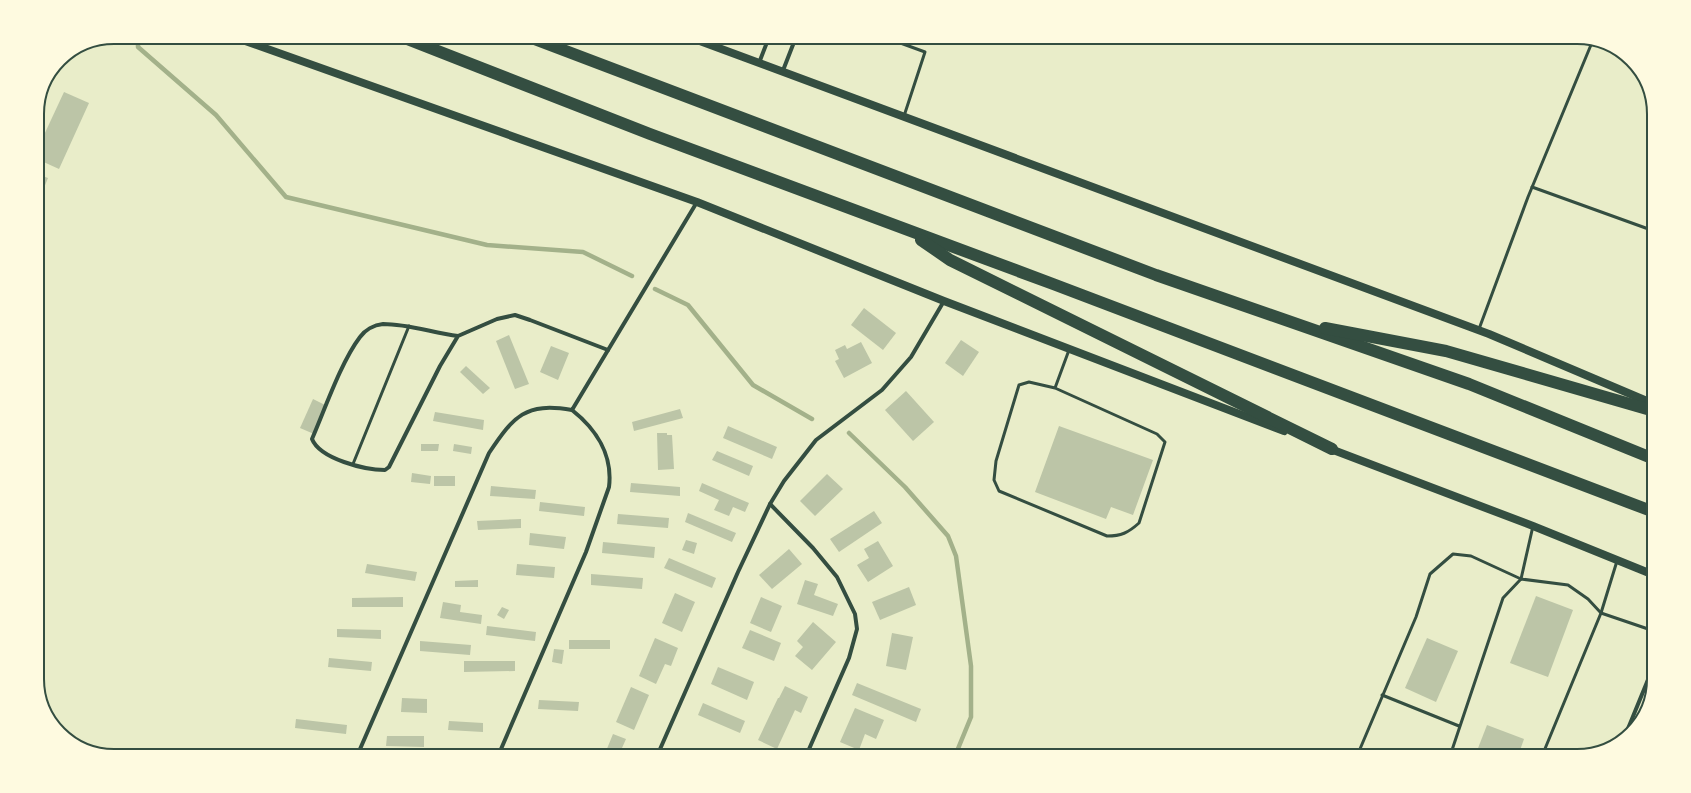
<svg xmlns="http://www.w3.org/2000/svg" width="1691" height="793" font-family="Figtree,sans-serif">
<rect width="100%" height="100%" fill="#e9edc9"/>
<g fill="none" stroke-linecap="round" stroke-linejoin="round">
<!-- stream -->
<g stroke="#a3b18a" stroke-width="4.5">
<path d="M138,37V47L216,115L286,197L487,245L583,252L632,276"/>
<path d="M655,289L688,305L753,385L812,419"/>
<path d="M849,433L905,487L948,536L956,556L971,666V717L955,756"/>
</g>
</g>
<!-- building -->
<g fill="#bcc5a7">
<path d="M64,92L89,103L59,169L37,159V150Z"/>
<path d="M37,174L48,178L37,205Z"/>
<path d="M864,308L896,333L883,350L851,325Z"/>
<path d="M509,335L529,384L515,389L496,341Z"/>
<path d="M961,340L979,352L963,376L945,363Z"/>
<path d="M861,342L872,363L844,378L835,361L839,359L835,350L845,345L847,349Z"/>
<path d="M551,346L569,353L558,380L540,372Z"/>
<path d="M466,366L490,388L483,394L460,372Z"/>
<path d="M906,391L934,422L913,441L885,410Z"/>
<path d="M313,399L327,406L314,434L300,428Z"/>
<path d="M680,409L683,418L634,431L632,422Z"/>
<path d="M435,412L484,420L483,430L433,421Z"/>
<path d="M728,426L777,447L772,459L723,438Z"/>
<path d="M1059,426L1153,460L1133,515L1111,507L1106,519L1035,492Z"/>
<path d="M657,433H667V435H672L674,469L658,470Z"/>
<path d="M421,444H439L438,451H421Z"/>
<path d="M454,444L472,447L471,454L453,451Z"/>
<path d="M717,451L753,466L749,476L712,460Z"/>
<path d="M412,473L431,476L430,484L411,482Z"/>
<path d="M827,474L843,489L815,516L800,501Z"/>
<rect x="434" y="476" width="21" height="10"/>
<path d="M631,483L680,487V496L630,492Z"/>
<path d="M702,483L749,503L745,512L733,507L729,516L714,510L719,500L699,491Z"/>
<path d="M491,486L536,490L535,499L490,496Z"/>
<path d="M540,502L585,507L584,516L539,511Z"/>
<path d="M874,511L882,523L839,552L830,539Z"/>
<path d="M688,513L736,533L732,542L685,522Z"/>
<path d="M618,514L669,518L668,528L617,524Z"/>
<path d="M521,519V528L478,530L477,521Z"/>
<path d="M530,533L566,537L564,549L529,545Z"/>
<path d="M686,540L697,543L694,554L682,550Z"/>
<path d="M878,541L893,566L868,582L857,565L869,558L864,549Z"/>
<path d="M603,542L655,547L654,558L602,553Z"/>
<path d="M789,549L802,564L772,589L759,575Z"/>
<path d="M669,558L716,578L712,588L664,568Z"/>
<path d="M367,564L417,572L415,581L365,573Z"/>
<path d="M517,564L555,567L554,578L516,575Z"/>
<path d="M591,574L643,578L642,589L591,585Z"/>
<path d="M478,580V587H455V581Z"/>
<path d="M805,580L818,584L814,595L838,604L833,616L797,604Z"/>
<path d="M909,587L916,605L880,620L872,602Z"/>
<path d="M675,593L695,602L682,632L662,623Z"/>
<path d="M1536,596L1573,610L1548,677L1510,663Z"/>
<path d="M403,597V607H352V598Z"/>
<path d="M761,597L782,606L771,632L750,623Z"/>
<path d="M443,602L461,605L460,612L482,615L481,624L440,618Z"/>
<path d="M502,607L509,610L504,619L497,615Z"/>
<path d="M813,622L836,642L812,670L795,656L803,647L797,641Z"/>
<path d="M487,626L536,632L535,641L486,635Z"/>
<path d="M337,629L381,630V639L337,637Z"/>
<path d="M750,630L781,643L774,661L742,648Z"/>
<path d="M892,633L913,637L906,670L886,666Z"/>
<path d="M655,638L678,648L671,666L665,664L656,684L639,676Z"/>
<path d="M1427,638L1458,651L1436,702L1405,688Z"/>
<rect x="569" y="640" width="41" height="9"/>
<path d="M420,641L471,645L470,655L420,651Z"/>
<path d="M554,649L564,650L562,664L552,662Z"/>
<path d="M329,658L372,662L371,671L328,667Z"/>
<path d="M464,661H515V671L464,672Z"/>
<path d="M718,667L754,682L747,700L711,684Z"/>
<path d="M857,683L921,709L916,722L852,695Z"/>
<path d="M785,686L808,697L801,713L795,710L777,749L758,740L778,698H779Z"/>
<path d="M631,687L649,695L634,730L616,722Z"/>
<path d="M402,698L427,699V713L401,712Z"/>
<path d="M539,700L579,702L578,711L538,709Z"/>
<path d="M703,703L745,721L740,733L698,715Z"/>
<path d="M855,708L884,720L876,739L865,734L859,750L840,742Z"/>
<path d="M296,719L347,725L346,734L295,728Z"/>
<path d="M449,721L483,723V732L448,730Z"/>
<path d="M1487,725L1524,739L1518,756H1475Z"/>
<path d="M613,734L626,739L622,748L625,749L622,756H604Z"/>
<path d="M387,736H424V747L386,746Z"/>
<path d="M757,748L776,756H753Z"/>
<path d="M284,751L329,755V756H284Z"/>
<path d="M437,751L470,753V756H437Z"/>
</g>
<g fill="none" stroke-linecap="round" stroke-linejoin="round">
<!-- service -->
<g stroke="#344e41" stroke-width="3">
<path d="M884,37L925,52L904,116"/>
<path d="M1532,187L1654,231"/>
<path d="M1479,329L1528,197L1593,40"/>
<path d="M1055,388L1157,434L1165,442L1139,523C1128,533 1121,536 1107,536L999,491L994,480L996,461L1019,385L1029,382L1055,388L1069,350"/>
<path d="M353,464L409,326"/>
<path d="M1617,561L1601,613L1654,631"/>
<path d="M1382,695L1459,726"/>
<path d="M1357,756L1416,617L1430,574L1453,554L1471,556L1521,579L1533,526"/>
<path d="M1450,756L1503,598L1521,579L1568,585L1588,599L1601,613L1542,756"/>
</g>
<!-- minor -->
<g stroke="#344e41" stroke-width="4">
<path d="M759,63L769,37"/>
<path d="M782,73L796,37"/>
<path d="M458,336C433,333 409,324 383,324C374,325 365,330 360,337C341,362 325,409 312,439C320,459 365,470 385,470L389,467L440,366L458,336L497,319L515,315L530,320L608,350"/>
<path d="M770,504L813,548L837,577L855,614L857,629L849,658L806,756"/>
<path d="M1625,736L1654,665"/>
<path d="M357,756L489,453C514,416 525,402 572,410L697,202"/>
<path d="M498,756L586,552L609,487C613,455 596,429 572,410"/>
<path d="M657,756L738,572L770,504L784,481L816,440L882,390L911,357L944,301"/>
</g>
<!-- secondary -->
<g stroke="#344e41" stroke-width="8">
<path d="M234,37L697,202L944,301L1284,431"/>
<path d="M689,37L1489,334L1654,404"/>
<path d="M1328,448L1533,526L1654,575"/>
</g>
<!-- motorway -->
<g stroke="#344e41" stroke-width="12">
<path d="M402,37L650,134L1053,284L1654,512"/>
<path d="M529,37L1156,275L1469,384L1654,459"/>
<path d="M921,240L950,260L1332,449"/>
<path d="M1325,328L1446,351L1654,411"/>
</g>
</g>
<!-- crop -->
<path d="M0 0H1691V793H0ZM114 44H1577A70 70 0 0 1 1647 114V679A70 70 0 0 1 1577 749H114A70 70 0 0 1 44 679V114A70 70 0 0 1 114 44Z" fill="#fefae0" fill-rule="evenodd"/>
<path fill="none" stroke="#344e41" stroke-width="2" d="M114 44H1577A70 70 0 0 1 1647 114V679A70 70 0 0 1 1577 749H114A70 70 0 0 1 44 679V114A70 70 0 0 1 114 44Z"/>
</svg>
